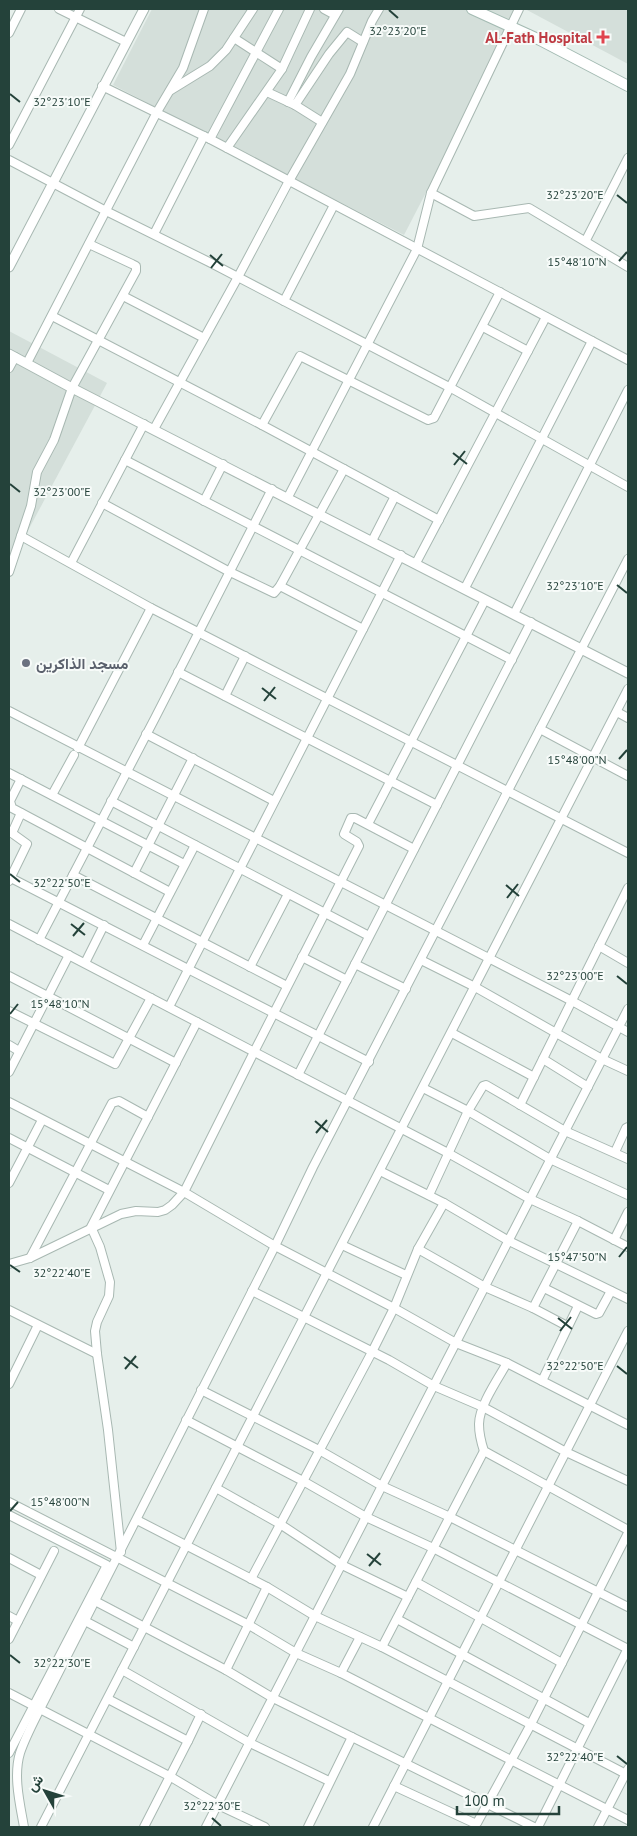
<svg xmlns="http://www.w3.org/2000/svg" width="637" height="1836" font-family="'PT Sans',Vazirmatn,sans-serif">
<rect width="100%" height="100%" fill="#e6efeb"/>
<!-- built -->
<g fill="#d4dfda">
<path d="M152,9H521L404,235L113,85Z"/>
<path d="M528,9H628V64L527,10Z"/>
<path d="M9,331L107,383L9,566Z"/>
</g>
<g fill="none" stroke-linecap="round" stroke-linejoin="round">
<!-- stream -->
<path stroke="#8ec9d4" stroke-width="2" d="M9,715L36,729"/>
<!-- minor casing -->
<g stroke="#a8b8b2" stroke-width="10">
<g id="minor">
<path d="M59,9L126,42"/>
<path d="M324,9L335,15"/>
<path d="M9,33L21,9"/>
<path d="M234,38L282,69"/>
<path d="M102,86L210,139L628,360"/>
<path d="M171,90L210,66L226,50L253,9"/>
<path d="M267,92L295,105L322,122"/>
<path d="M288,102L311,57L339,9"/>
<path d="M295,105L329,54L347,32L363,42"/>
<path d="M210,139L279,9"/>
<path d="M9,145L80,9"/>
<path d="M227,148L282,69L310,9"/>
<path d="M9,160L106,211L209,262L451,388L628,487"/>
<path d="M431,193L474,216L529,208L628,267"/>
<path d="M154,234L204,136"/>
<path d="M586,240L628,158"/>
<path d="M123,296L204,338"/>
<path d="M284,301L334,205"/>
<path d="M52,316L262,425L439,520"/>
<path d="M483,327L528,351"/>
<path d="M27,363L157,112L183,68L204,9"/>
<path d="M9,368L15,357"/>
<path d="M262,425L300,356L428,420L434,418L500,292"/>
<path d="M154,429L238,277L289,181L350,74L372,21L379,9"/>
<path d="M125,460L512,660"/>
<path d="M288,497L417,249L431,193L519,9"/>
<path d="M204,501L223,464"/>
<path d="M102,503L228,571L274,593L280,586L344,469"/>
<path d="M21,536L151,608L628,853"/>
<path d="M372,541L395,496"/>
<path d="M71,563L144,424"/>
<path d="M416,563L546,317"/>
<path d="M9,572L31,506L37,472L54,440L72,388L136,271V266L132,264L89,244"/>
<path d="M280,586L363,629"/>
<path d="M465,588L592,341"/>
<path d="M514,614L628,390"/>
<path d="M178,672L437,805"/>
<path d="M225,696L245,656"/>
<path d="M9,711L572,1001L628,1032"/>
<path d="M617,712L628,718"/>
<path d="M540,729L628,776"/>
<path d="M146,734L274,801"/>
<path d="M78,748L151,608"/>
<path d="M9,773L184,864"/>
<path d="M21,779L10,801L12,808L170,892"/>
<path d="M52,795L74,755"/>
<path d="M111,801L369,936"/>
<path d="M368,824L485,600"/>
<path d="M9,831L27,844L9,881"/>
<path d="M12,833L21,813"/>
<path d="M134,873L193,758"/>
<path d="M73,875L287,986"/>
<path d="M9,877L369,1062"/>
<path d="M9,924L448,1153L530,1199L578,1221L628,1247"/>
<path d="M39,940L155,718L272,489"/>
<path d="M143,945L195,845"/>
<path d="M599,946L628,963"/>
<path d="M302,957L347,980"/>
<path d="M421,960L475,987L602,1059L628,1071"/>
<path d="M85,963L104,925"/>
<path d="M355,964L406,989"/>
<path d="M250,967L288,894"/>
<path d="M9,976L176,1063"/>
<path d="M169,1007L401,555"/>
<path d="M9,1011L115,1064L151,998"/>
<path d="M452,1033L534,1077"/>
<path d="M9,1045L19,1051"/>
<path d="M543,1059L588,1087"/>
<path d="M9,1072L69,955"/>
<path d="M298,1075L531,622"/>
<path d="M423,1088L468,1111L550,1159L628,1195"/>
<path d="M9,1102L184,1192L275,1246L394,1308L456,1343L507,1363L628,1425"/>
<path d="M520,1105L628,888"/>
<path d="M9,1138L109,1190"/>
<path d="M615,1152L626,1128L628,1127"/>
<path d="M380,1171L444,1203L509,1241L628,1299"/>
<path d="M9,1183L42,1120"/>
<path d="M429,1195L468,1111L483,1086L486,1085L565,1131L628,1159"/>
<path d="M614,1240L628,1212"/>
<path d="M342,1245L406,1275"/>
<path d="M418,1249L485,1287L533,1308L567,1326"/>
<path d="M30,1258L112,1103L119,1101L148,1117"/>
<path d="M9,1264L30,1258L121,1214L136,1211L158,1212L165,1210L172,1205L184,1192L254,1052L359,846L357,842L344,834L351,818H355L414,849"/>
<path d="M544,1288L596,1314L599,1313L611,1291"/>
<path d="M252,1291L389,1360L434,1386L483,1407L566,1452L628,1481"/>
<path d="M533,1308L578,1221"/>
<path d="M9,1310L97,1354"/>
<path d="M507,1363C498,1379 479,1406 479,1424C479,1433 481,1442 484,1451L628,1530"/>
<path d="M542,1381L578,1306"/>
<path d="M9,1384L38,1325"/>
<path d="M201,1390L319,1450L382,1486L450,1517L628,1607"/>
<path d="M186,1420L303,1481L366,1517L433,1548L628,1649"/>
<path d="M216,1488L280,1524L342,1565L408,1597"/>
<path d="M9,1502L249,1625L296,1653L341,1673L628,1820"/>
<path d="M9,1515L107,1565L9,1753"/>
<path d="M137,1520L267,1587L315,1616L382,1647L626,1774"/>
<path d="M121,1552L108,1430L97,1354L95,1331L97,1322L109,1296L110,1282L100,1247L91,1227L197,1022"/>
<path d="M9,1558L41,1575"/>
<path d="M251,1579L372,1352L394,1308L418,1249L444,1203"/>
<path d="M416,1582L562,1663"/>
<path d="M95,1601L226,1670L273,1698L534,1827"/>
<path d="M9,1616L18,1621"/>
<path d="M397,1619L589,1723"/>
<path d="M85,1621L134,1647"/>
<path d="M9,1639L54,1551"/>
<path d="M382,1647L484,1451"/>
<path d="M122,1670L250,1743L329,1781"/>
<path d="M226,1670L267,1587"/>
<path d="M341,1673L360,1637"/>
<path d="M9,1693L171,1777L218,1805L265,1827"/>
<path d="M108,1699L188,1741L144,1827"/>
<path d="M188,1741L201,1714"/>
<path d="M394,1786L474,1823H477L530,1726L628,1533"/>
<path d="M24,1827C20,1804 13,1776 20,1753C25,1738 33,1723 40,1709L275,1246L313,1167L628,559"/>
<path d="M41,1827L628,689"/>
<path d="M206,1827L628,1009"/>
<path d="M308,1827L352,1737"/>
<path d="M373,1827L628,1331"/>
<path d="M538,1827L628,1648"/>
<path d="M598,1827L628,1769"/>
</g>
</g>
<!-- tertiary casing -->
<g stroke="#a8b8b2" stroke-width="11">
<g id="tertiary">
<path d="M9,267L144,9"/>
<path d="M9,354L72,388L628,673"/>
</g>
</g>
<!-- secondary casing -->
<g stroke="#a4bbb3" stroke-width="12">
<path id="secondary" d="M472,9L540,40L628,86"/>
</g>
<!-- minor -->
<use href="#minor" stroke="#fff" stroke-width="8"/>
<!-- tertiary -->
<use href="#tertiary" stroke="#fff" stroke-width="9"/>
<!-- secondary -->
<use href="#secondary" stroke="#fff" stroke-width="10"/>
</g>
<!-- ticks -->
<path fill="none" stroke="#24423a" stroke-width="2" d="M389,10L398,18M10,94L20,102M617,195L627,203M210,255L223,266M619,261L627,252M211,268L222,254M453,453L467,464M454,465L465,451M10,484L20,492M617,585L627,593M262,688L276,699M264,701L275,687M619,759L627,750M10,874L20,882M506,885L519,896M507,898L518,884M71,924L85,935M73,936L84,923M617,976L627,984M10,1014L18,1004M315,1121L328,1132M316,1133L327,1120M619,1257L627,1247M10,1265L20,1272M558,1318L572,1329M560,1331L571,1317M124,1357L138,1368M617,1366L627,1374M125,1369L136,1356M10,1511L18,1502M367,1554L381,1565M369,1566L380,1553M10,1655L20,1663M617,1756L627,1764M212,1818L221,1826"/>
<!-- markers -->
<path fill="#e0444e" stroke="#f7fbf9" stroke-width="2" d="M600.5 29.5h5v5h5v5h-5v5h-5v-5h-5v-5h5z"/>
<circle fill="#6b7280" stroke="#f7fbf9" stroke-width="2" cx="26" cy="663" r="5"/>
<g text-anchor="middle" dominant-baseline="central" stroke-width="4" stroke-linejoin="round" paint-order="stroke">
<!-- health labels -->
<g font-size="15" font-weight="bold" fill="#be3a42" stroke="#f7fbf9" text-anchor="end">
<text x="592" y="37">AL-Fath Hospital</text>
</g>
<!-- worship labels -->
<g font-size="15" font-weight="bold" fill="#5b616d" stroke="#f7fbf9" text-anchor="start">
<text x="36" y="663">مسجد الذاكرين</text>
</g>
</g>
<g font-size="12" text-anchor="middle" fill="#24423a" stroke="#f7fbf9" stroke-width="4" stroke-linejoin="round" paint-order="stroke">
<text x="398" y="35">32°23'20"E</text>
<text x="62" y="106">32°23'10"E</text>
<text x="575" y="199">32°23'20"E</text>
<text x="577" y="266">15°48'10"N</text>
<text x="62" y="496">32°23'00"E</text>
<text x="575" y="590">32°23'10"E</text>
<text x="577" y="764">15°48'00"N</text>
<text x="62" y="887">32°22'50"E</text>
<text x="575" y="980">32°23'00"E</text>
<text x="60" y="1008">15°48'10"N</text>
<text x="577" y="1261">15°47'50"N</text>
<text x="62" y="1277">32°22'40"E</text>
<text x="575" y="1370">32°22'50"E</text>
<text x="60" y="1506">15°48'00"N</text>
<text x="62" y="1667">32°22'30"E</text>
<text x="575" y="1761">32°22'40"E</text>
<text x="212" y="1810">32°22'30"E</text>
</g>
<!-- border -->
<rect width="637" height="1836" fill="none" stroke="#24423a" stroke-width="20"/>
<!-- north arrow -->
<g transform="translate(45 1791) rotate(309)" stroke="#f7fbf9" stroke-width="4" paint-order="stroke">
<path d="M0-4L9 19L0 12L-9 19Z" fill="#24423a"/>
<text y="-8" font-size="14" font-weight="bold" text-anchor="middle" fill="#24423a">ش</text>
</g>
<!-- scale -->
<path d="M457 1806v8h102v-8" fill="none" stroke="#24423a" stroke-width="2.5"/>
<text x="464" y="1806" font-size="15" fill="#24423a" stroke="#f7fbf9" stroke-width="4" paint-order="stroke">100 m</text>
</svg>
